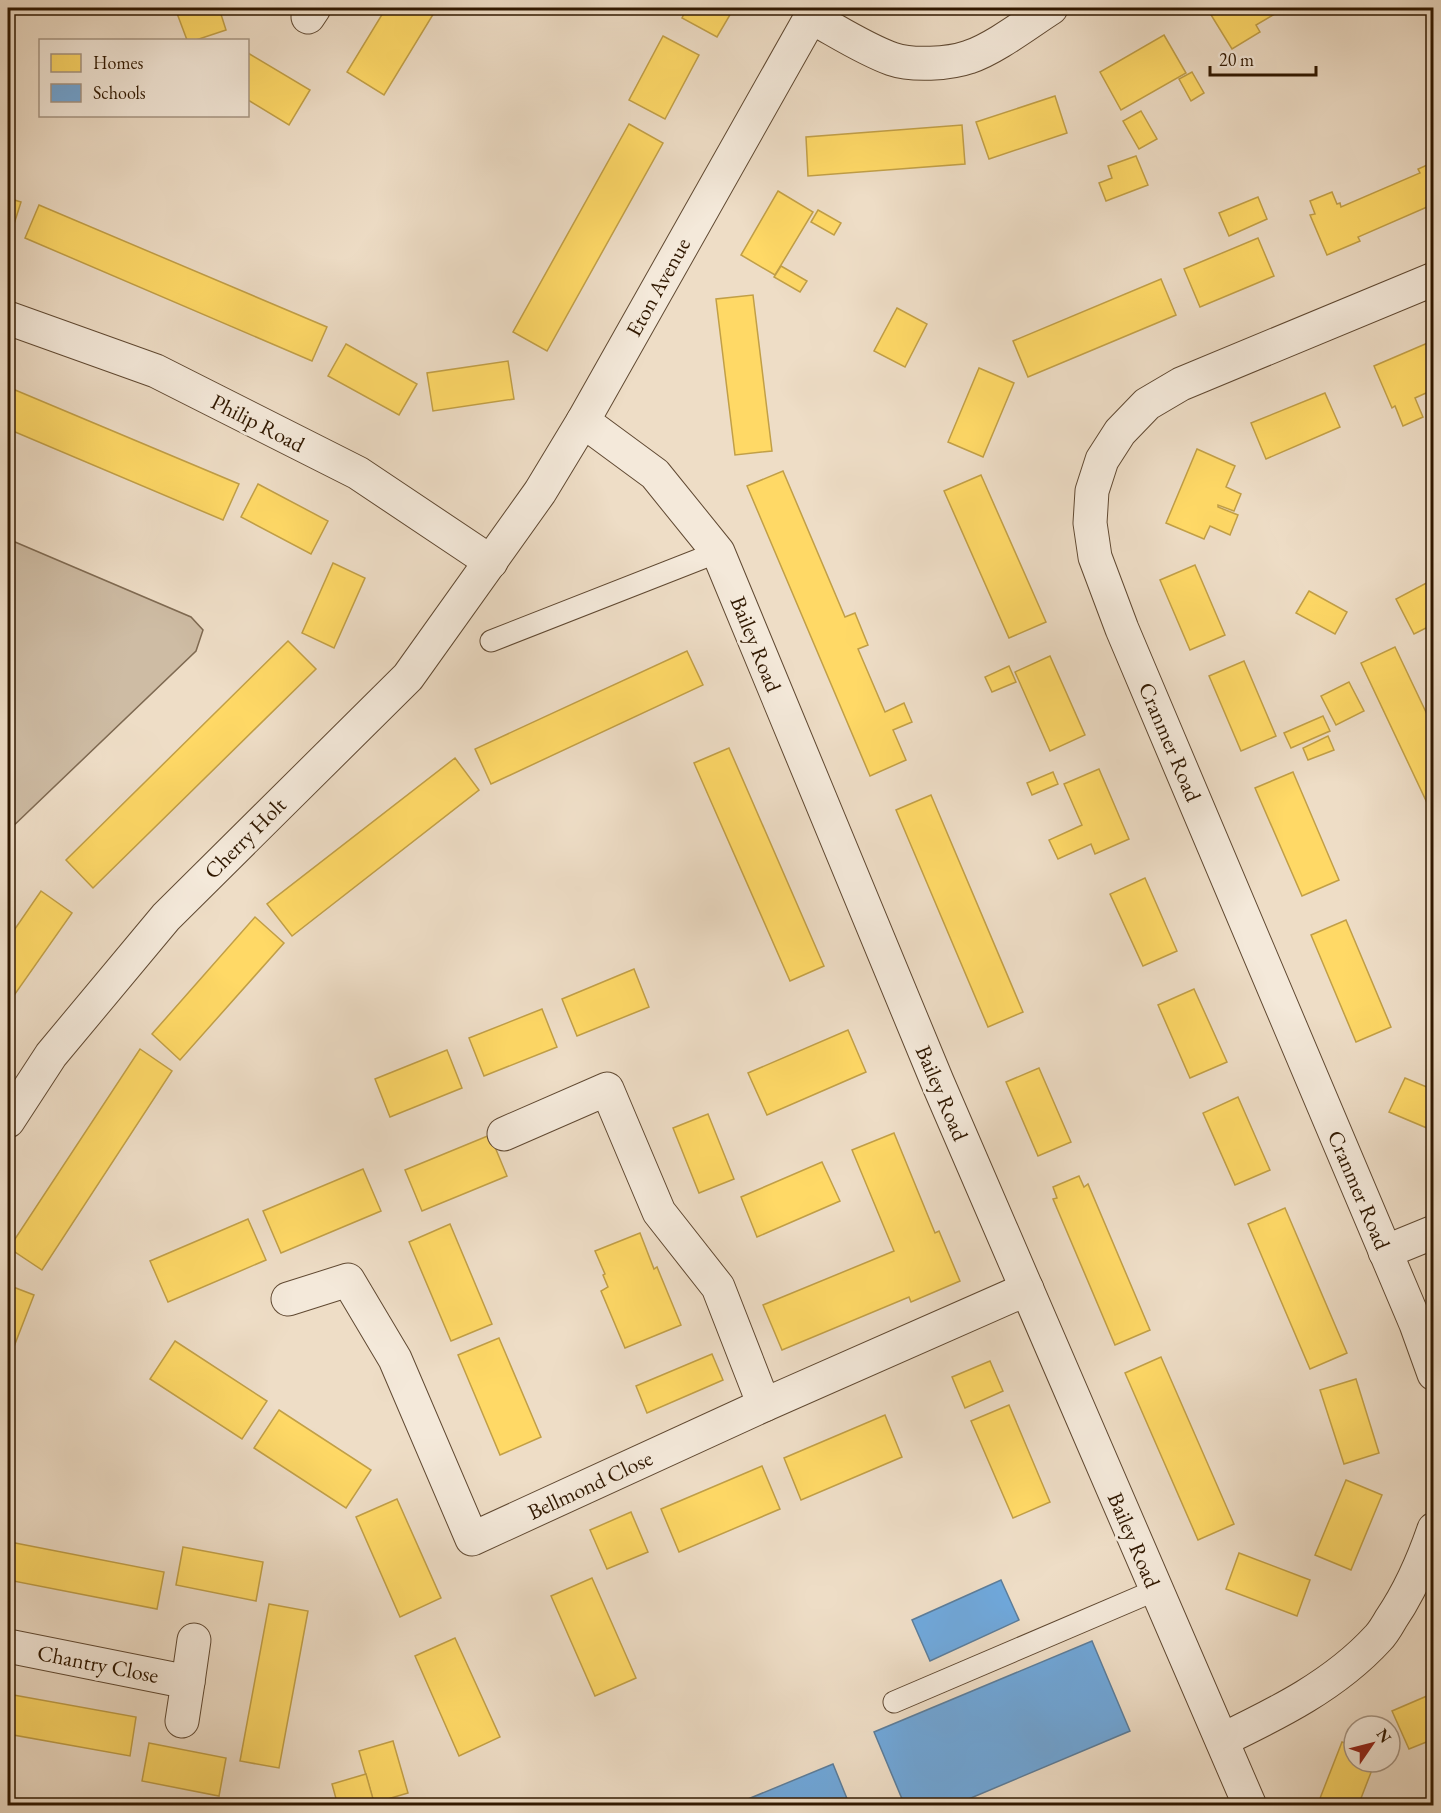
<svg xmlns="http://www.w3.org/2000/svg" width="1441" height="1813" font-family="'EB Garamond',serif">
<rect width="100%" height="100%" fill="#eeddc6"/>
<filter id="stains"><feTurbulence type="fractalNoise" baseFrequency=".00333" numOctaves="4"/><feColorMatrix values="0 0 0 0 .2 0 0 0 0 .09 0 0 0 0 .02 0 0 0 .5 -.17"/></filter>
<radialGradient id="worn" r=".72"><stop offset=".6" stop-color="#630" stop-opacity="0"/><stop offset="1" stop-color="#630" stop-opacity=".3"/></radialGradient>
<!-- green -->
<path fill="#cebca4" stroke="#7f6a52" stroke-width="1.5" d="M8,539L191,617L203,630L196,651L8,831Z"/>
<!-- homes -->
<g fill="#ffd966" stroke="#c19f47" stroke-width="1.5">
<path d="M175,8H219L226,30L196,40H187Z"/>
<path d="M386,8H437L384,95L347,72Z"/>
<path d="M687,8H734L717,37L682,18Z"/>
<path d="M1212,8H1285L1256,25L1260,32L1232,49L1208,10Z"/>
<path d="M1164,35L1186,73L1121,110L1100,72Z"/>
<path d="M663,36L699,55L665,119L629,100Z"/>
<path d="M248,53L310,90L289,125L248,100Z"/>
<path d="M1192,72L1204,93L1191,101L1179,79Z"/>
<path d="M1055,96L1067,133L989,159L976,122Z"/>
<path d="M1141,111L1157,139L1139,149L1123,121Z"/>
<path d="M629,124L663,143L547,351L513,332Z"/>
<path d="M962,125L965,164L808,176L806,137Z"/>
<path d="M1136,156L1148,185L1106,201L1099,183L1112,178L1108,166Z"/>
<path d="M1434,162V204L1358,237L1360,241L1327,255L1310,215L1315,214L1310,201L1332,192L1337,204L1340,203L1341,207L1420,173L1418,169Z"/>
<path d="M778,191L813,212L775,275L741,255Z"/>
<path d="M1258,197L1267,219L1229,236L1219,213Z"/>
<path d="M8,198L21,202L9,240H8Z"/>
<path d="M39,205L327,327L312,361L25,238Z"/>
<path d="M818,210L841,223L834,235L811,222Z"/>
<path d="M1258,238L1274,276L1200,307L1184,269Z"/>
<path d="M781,266L807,281L800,292L774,277Z"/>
<path d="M1161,279L1176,315L1028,377L1013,341Z"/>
<path d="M753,295L772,451L735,455L716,299Z"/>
<path d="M897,308L927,324L905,367L874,351Z"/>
<path d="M1430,342L1434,350V410L1426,393L1415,398L1423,417L1403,426L1395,406L1392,408L1374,366Z"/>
<path d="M346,344L417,384L399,415L328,376Z"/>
<path d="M508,361L514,399L433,411L427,373Z"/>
<path d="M979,368L1014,383L983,457L948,442Z"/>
<path d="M8,387L239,484L223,520L8,429Z"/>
<path d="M1325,393L1340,427L1266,459L1251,423Z"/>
<path d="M1197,449L1235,466L1226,487L1241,494L1234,511L1218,505V507L1238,515L1230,535L1210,526L1204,539L1166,523Z"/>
<path d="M783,471L845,617L855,613L868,645L858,649L885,712L904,703L912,722L893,730L906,760L870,776L747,486Z"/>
<path d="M981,475L1046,622L1009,638L944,491Z"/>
<path d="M258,484L328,521L311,554L241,517Z"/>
<path d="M333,563L365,578L334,648L302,633Z"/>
<path d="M1195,565L1225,635L1190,650L1160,580Z"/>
<path d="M1434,579V624L1414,634L1396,599Z"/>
<path d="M1309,591L1347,612L1335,634L1296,613Z"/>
<path d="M288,641L316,669L93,888L66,860Z"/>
<path d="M1395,647L1434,729V805L1429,807L1361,663Z"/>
<path d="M687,651L703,685L491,784L475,749Z"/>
<path d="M1050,656L1085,735L1050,751L1015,672Z"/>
<path d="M1244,661L1276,736L1241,751L1209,676Z"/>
<path d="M1009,666L1016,682L992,692L985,677Z"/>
<path d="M1349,682L1364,711L1336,725L1321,696Z"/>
<path d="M1323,716L1330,731L1291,748L1284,733Z"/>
<path d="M1328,736L1334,750L1308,760L1303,748Z"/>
<path d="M729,748L824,966L790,981L694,763Z"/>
<path d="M455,758L479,790L292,936L267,904Z"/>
<path d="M1099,769L1129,839L1095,854L1091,844L1058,859L1049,840L1082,825L1064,784Z"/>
<path d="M1053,772L1058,784L1032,795L1027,783Z"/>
<path d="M1293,772L1339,880L1302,896L1255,788Z"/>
<path d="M931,795L1023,1012L988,1027L896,810Z"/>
<path d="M1145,878L1177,951L1143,966L1110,894Z"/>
<path d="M41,891L72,913L8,1004V939Z"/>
<path d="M255,917L284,943L180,1060L152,1034Z"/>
<path d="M1346,920L1391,1027L1356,1042L1311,935Z"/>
<path d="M634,969L649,1007L577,1036L562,999Z"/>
<path d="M1194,989L1227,1062L1190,1078L1158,1005Z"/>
<path d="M542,1009L557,1047L484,1076L469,1038Z"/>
<path d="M848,1030L866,1072L767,1115L748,1073Z"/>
<path d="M140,1049L172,1071L42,1270L9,1248Z"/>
<path d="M447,1050L462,1088L390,1117L375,1079Z"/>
<path d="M1039,1068L1071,1142L1038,1156L1006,1082Z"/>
<path d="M1405,1078L1434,1090V1131L1389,1112Z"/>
<path d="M1238,1097L1270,1170L1235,1185L1203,1113Z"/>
<path d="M708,1114L734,1179L699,1193L673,1128Z"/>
<path d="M894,1133L935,1233L939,1231L960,1281L911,1302L909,1297L782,1350L763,1305L894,1251L852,1150Z"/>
<path d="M490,1135L507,1176L422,1211L405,1170Z"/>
<path d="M822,1162L840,1201L757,1237L741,1197Z"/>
<path d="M363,1169L381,1211L281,1253L263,1211Z"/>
<path d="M1079,1176L1084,1187L1088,1184L1150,1330L1115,1345L1053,1199L1057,1198L1053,1187Z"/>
<path d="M1285,1208L1347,1353L1310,1369L1248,1224Z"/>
<path d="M248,1219L266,1260L168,1302L150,1261Z"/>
<path d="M450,1224L492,1324L451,1341L409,1242Z"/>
<path d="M640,1233L654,1269L657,1267L681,1325L625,1348L601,1291L608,1287L603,1275L605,1274L595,1251Z"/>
<path d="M8,1285L34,1295L8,1362Z"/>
<path d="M499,1338L541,1437L500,1455L458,1355Z"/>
<path d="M175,1341L267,1401L242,1439L150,1379Z"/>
<path d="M712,1354L723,1380L647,1413L636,1386Z"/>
<path d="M1161,1357L1234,1524L1198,1540L1125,1373Z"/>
<path d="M990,1361L1003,1391L965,1408L952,1377Z"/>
<path d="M1356,1379L1379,1453L1344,1464L1320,1390Z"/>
<path d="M1009,1405L1050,1502L1013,1518L971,1421Z"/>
<path d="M279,1410L371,1470L346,1508L254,1448Z"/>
<path d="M885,1415L902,1457L801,1500L784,1458Z"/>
<path d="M762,1466L780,1509L679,1552L661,1509Z"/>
<path d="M1346,1480L1382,1495L1351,1570L1315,1555Z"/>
<path d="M397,1499L441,1598L400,1617L356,1517Z"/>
<path d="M631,1512L648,1552L607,1569L590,1530Z"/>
<path d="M10,1542L164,1572L157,1609L8,1580V1556Z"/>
<path d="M183,1547L263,1562L256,1601L176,1585Z"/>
<path d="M1239,1553L1310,1580L1297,1616L1226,1589Z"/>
<path d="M592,1578L636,1678L595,1696L551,1596Z"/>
<path d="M269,1604L308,1611L279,1768L240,1761Z"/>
<path d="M455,1638L500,1737L459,1756L415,1656Z"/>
<path d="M1434,1693V1739L1409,1749L1392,1711Z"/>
<path d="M8,1694L136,1717L130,1756L8,1734Z"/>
<path d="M393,1741L408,1793L374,1803L359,1751Z"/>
<path d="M1342,1742L1354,1746V1762H1375L1358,1806H1317Z"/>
<path d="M149,1743L226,1758L219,1796L142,1781Z"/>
<path d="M366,1774L375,1806H338L332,1784Z"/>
</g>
<!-- schools -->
<g fill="#6fa8dc" stroke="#5c7d9a" stroke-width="1.5">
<path d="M1001,1580L1019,1620L930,1661L912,1620Z"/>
<path d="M1092,1641L1130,1731L952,1806H905L874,1732Z"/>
<path d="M833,1764L850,1806H731Z"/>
</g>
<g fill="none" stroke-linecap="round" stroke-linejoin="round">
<!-- service casing -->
<g stroke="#604932" stroke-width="23">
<g id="service">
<path d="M491,641L718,552"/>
<path d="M894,1702L1156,1590"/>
</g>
</g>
<!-- minor casing -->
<g stroke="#604932" stroke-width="35">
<g id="minor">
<path d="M308,17L314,8"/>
<path d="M811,17C837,31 864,49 892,59C912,66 949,64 969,57C994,49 1029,22 1051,8"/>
<path d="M1434,279L1181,384L1147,404L1120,432L1102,460L1092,491L1090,523L1095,557L1122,629L1416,1324L1434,1374"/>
<path d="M8,318L156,371L358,473L491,562"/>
<path d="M583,421L655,474L718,552L937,1081L1250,1806"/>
<path d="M8,1121L51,1055L166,917L408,677L540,492L583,421L816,8"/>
<path d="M504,1134L607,1089L659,1212L718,1287L764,1405"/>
<path d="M1385,1252L1434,1232"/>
<path d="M288,1299L348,1280L395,1359L472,1539L764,1405L1027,1289"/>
<path d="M8,1646L188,1682L182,1721"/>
<path d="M188,1682L194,1640"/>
<path d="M1222,1740C1278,1713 1335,1685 1378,1638C1383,1633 1387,1626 1391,1619C1410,1591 1423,1561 1434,1529"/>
</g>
</g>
<!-- service -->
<use href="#service" stroke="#f4e9da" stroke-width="21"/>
<!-- minor -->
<use href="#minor" stroke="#f4e9da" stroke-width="33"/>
</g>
<g text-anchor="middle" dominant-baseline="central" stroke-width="6" stroke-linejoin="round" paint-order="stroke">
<!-- street labels -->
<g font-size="22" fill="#301800" stroke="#f4e9da">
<text transform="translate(658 287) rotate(-61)">Eton Avenue</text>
<text transform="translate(258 423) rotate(27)">Philip Road</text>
<text transform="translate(756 644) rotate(68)">Bailey Road</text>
<text transform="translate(1170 742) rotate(67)">Cranmer Road</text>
<text transform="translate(245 838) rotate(-45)">Cherry Holt</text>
<text transform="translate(942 1093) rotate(67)">Bailey Road</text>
<text transform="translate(1359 1190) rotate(67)">Cranmer Road</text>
<text transform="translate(590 1485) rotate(-25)">Bellmond Close</text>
<text transform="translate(1134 1540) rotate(67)">Bailey Road</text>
<text transform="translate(98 1664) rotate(11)">Chantry Close</text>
</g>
</g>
<!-- margin -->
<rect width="1441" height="1813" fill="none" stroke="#eeddc6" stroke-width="30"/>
<rect x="9" y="9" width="1423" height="1795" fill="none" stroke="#301800" stroke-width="3"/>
<rect x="15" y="15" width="1411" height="1783" fill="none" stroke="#301800" stroke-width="1.5"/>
<!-- legend -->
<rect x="39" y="39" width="210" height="78" fill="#f4e9da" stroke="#a69583" stroke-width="1.5"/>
<rect x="51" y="54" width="30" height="18" fill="#ffd966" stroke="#a69583" stroke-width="1.5"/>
<text x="93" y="69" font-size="18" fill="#301800">Homes</text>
<rect x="51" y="84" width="30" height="18" fill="#6fa8dc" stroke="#a69583" stroke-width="1.5"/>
<text x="93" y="99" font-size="18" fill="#301800">Schools</text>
<!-- north arrow -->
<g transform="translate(1372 1744) rotate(55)"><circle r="28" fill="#f4e9da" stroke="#a69583" stroke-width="1.5"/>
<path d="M0-4.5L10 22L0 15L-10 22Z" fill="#8f2418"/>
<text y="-9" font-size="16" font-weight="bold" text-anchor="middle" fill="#301800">N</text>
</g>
<!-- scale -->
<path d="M1210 66v9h106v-9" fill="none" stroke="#301800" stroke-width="3"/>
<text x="1219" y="66" font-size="18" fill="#301800" stroke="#f4e9da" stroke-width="4.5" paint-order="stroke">20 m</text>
<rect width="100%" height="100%" filter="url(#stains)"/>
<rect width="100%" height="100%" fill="url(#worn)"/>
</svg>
